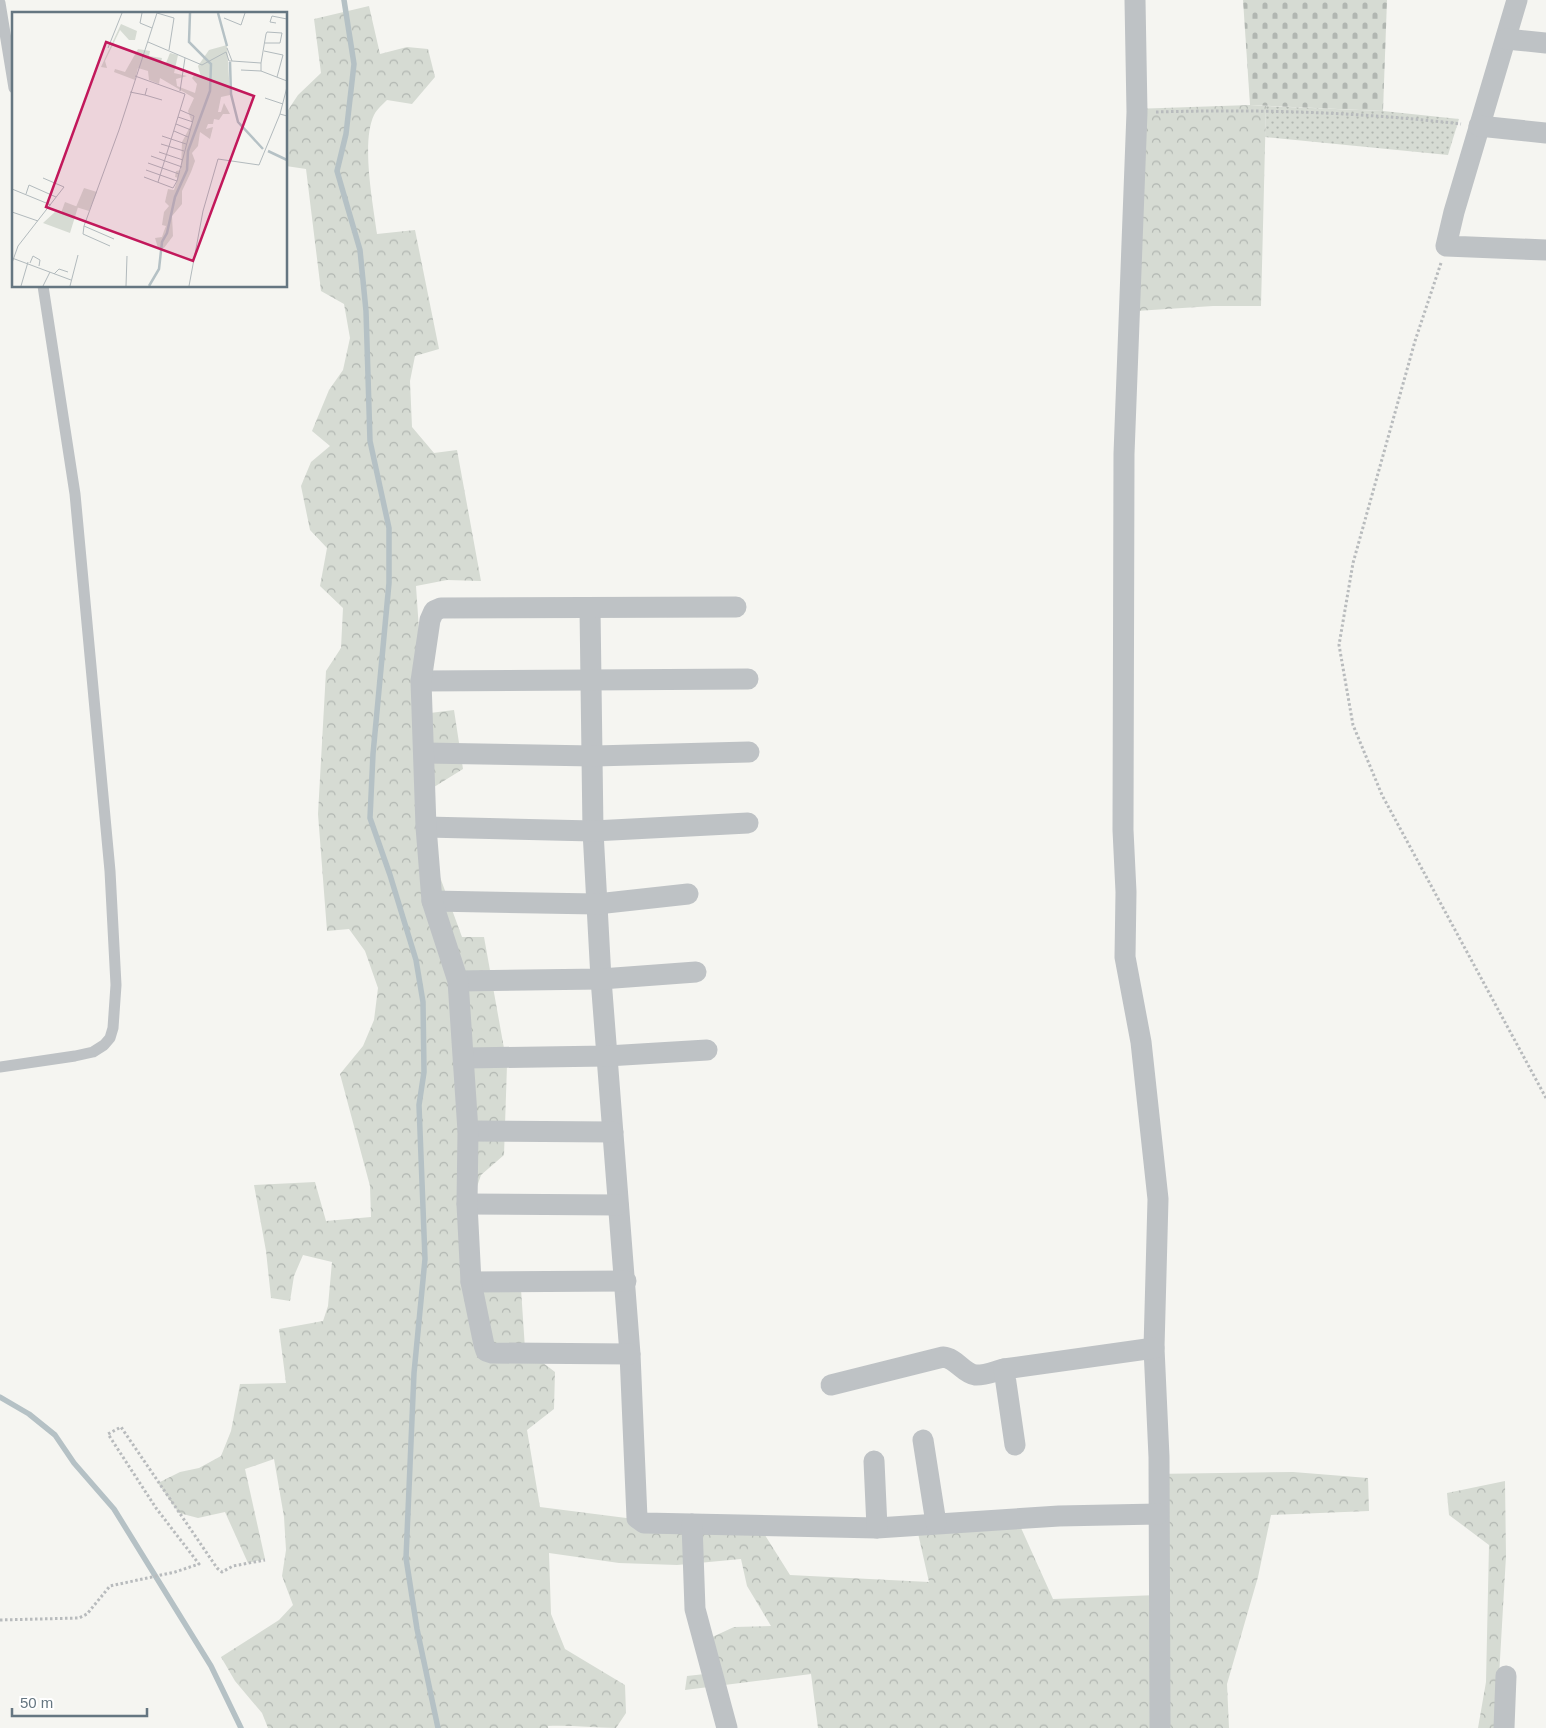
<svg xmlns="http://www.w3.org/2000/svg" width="1546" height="1728" font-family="Arial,sans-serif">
<defs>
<pattern id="grass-dots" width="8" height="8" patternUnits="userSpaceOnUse" patternTransform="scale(1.25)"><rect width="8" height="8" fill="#d6dbd3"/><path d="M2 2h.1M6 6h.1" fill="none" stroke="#b1b6b1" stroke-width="1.8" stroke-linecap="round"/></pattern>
<pattern id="forest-crowns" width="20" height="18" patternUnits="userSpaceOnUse" patternTransform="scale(1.25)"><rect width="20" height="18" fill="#d6dbd3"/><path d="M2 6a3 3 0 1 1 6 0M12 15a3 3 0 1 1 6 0" fill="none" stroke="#b1b6b1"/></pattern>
<pattern id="cemetery-stones" width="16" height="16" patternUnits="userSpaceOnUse" patternTransform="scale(1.25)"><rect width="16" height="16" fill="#d6dbd3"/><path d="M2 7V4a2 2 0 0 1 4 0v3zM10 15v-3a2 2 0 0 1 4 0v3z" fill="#b1b6b1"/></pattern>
</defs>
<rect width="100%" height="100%" fill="#f5f5f1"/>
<!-- grass -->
<path fill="url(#grass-dots)" d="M1266,106L1383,111L1459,119L1448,155L1265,137Z"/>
<!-- forest -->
<g fill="url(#forest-crowns)">
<path d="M369,6L380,54L407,47L428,49L435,77L412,104L387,100C383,104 377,109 374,115C361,142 373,204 377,234L415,230L439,349L415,356L410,381L412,427L434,453L457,450L481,581L447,580L416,586L422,674V714L454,710L463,769L418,797L433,858L462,937H484L507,1065L504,1155L481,1175L467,1216L477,1270L521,1289L525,1349L555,1372L554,1409L527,1430L540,1507L736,1532H763L790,1575L929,1582L915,1520L1017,1519L1053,1599L1158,1595V1565L1148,1521L1152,1474L1293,1472L1368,1478L1369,1511L1271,1515L1258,1577L1227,1684L1229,1728H818L811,1674L685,1690L687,1676L714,1673L708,1639L734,1627L771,1626L747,1586L741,1559L677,1565L619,1563L549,1553L551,1614L565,1649L625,1685L626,1713L616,1728C593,1728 571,1725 548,1726V1728H268L262,1713L235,1681L221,1657L279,1620L293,1605L282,1576L286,1550L284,1517L274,1459L245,1469L265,1559L248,1563L225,1512L198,1518L179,1513L158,1483L180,1472L199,1468L221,1456L231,1431L240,1384L286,1383L279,1329L323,1321L328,1306L332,1262L303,1255L294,1276L290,1301L271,1298L266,1251L254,1185L315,1182L326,1221L371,1217L370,1186L340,1074L363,1046L374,1020L378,988L365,951L349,929L327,931L318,814L326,671L341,648L343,608L320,586L327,548L310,530L301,486L311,462L330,446L312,431L329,390L343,370L350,338L344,304L321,291L306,169L286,166V113L298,95L321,73L314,19Z"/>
<path d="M1250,105L1266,106L1261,306H1213L1121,312L1133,109Z"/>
<path d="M1505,1481L1506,1556L1496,1728H1478L1486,1682L1489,1545L1449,1515L1447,1493Z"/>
</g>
<!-- cemetery -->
<path fill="url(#cemetery-stones)" d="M1243,0H1387L1383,111L1250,105Z"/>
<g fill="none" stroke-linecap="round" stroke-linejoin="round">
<!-- stream -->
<g stroke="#b5c1c5" stroke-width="5.5">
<path d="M344,0L354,64L346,134L337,171L360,250L366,311L370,441L389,528V583L373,754L370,818L390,875L416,960L423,1002L424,1072L419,1105L425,1259L414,1373L406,1558L417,1629L438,1728"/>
<path d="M0,1397L29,1414L55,1435L74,1463L114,1509L211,1666L241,1728"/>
</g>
<!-- path -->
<g stroke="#b8bbbd" stroke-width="3" stroke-dasharray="2.5 2.5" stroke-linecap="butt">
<path d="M1156,112C1258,109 1359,112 1461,124"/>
<path d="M1441,263L1415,341L1353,563L1339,645L1353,725L1382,795L1546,1098"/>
<path d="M0,1620L79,1618L87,1614L110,1586L175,1572L199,1564L156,1508L108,1434L121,1427L217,1568L222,1572L233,1566L265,1560"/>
</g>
<!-- service -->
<g stroke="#bec2c5" stroke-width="11">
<path d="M0,3L14,88"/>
<path d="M0,1067L75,1056L93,1052L104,1045L110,1038L113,1028L116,985L110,871L75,494L43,286"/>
</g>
<!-- minor -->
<g stroke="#bec2c5" stroke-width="21">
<path d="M1135,0L1137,112L1124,454L1123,830L1126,892L1125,957L1141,1042L1158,1199L1154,1348L1159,1457L1160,1728"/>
<path d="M1517,0L1454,212L1446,246L1546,250"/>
<path d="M1506,39L1546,43"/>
<path d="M1479,126L1546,133"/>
<path d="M590,608L593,831L601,979L630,1354L637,1518L644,1523L877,1528L1059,1516L1158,1514"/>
<path d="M421,681L748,679"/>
<path d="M425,753L594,756L749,752"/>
<path d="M426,827L593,831L748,823"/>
<path d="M432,901L597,904L688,894"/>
<path d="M458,981L601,979L696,972"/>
<path d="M465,1058L607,1056L707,1050"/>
<path d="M468,1131L613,1132"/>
<path d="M467,1204L618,1205"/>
<path d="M471,1282L626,1281"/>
<path d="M630,1354L492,1353L486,1351L484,1345L471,1282L467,1204L468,1131L458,981L432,901L426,827L421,681L430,620L434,611L441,608L736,607"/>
<path d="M831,1385L943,1357C956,1358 963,1373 975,1375C984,1376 995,1371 1004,1369"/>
<path d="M923,1440L936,1523"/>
<path d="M1015,1445L1004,1369L1154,1348"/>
<path d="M874,1461L877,1528"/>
<path d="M692,1524L695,1609L727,1728"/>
<path d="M1504,1728L1506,1676"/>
</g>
</g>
<!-- overview -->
<g transform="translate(12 12)">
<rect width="275" height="275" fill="#f5f5f1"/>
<path d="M109,12L125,19L123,28H117L108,18L93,49L95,56L89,55ZM215,33L218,83L209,85L206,100H209L212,91L218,102H211L207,108L202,107L201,112H196L194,117L201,115L198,127L188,120L186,134L180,141L183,149L179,160L170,179V192L160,204L161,224L152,236H146L143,226L150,225L152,219L154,214L150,213L152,200L157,194L153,190L156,177L162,178L166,166L163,165L164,159L169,158L170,130L180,111L176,99L182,86L148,66L147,72L137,68L136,59L126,56L123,68L102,60L103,57L113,60L126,37L138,39L137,44L150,46L149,50L154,51L158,41L166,43L162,61L175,64L164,67L165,74L183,81L185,72L180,66L183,62L189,65L186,54L197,38ZM72,176L85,180L77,199L64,195Z" fill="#d6dbd3"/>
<path d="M53,190L66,195L58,221L31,211L43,200L49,201Z" fill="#d6dbd3"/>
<path fill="none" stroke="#b5c1c5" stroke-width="2.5" d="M206,1L215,34M218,50L219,82L226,110L251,137M256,139L275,148M137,274L147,257L150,230L155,221L163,185L175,158L176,139L198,79L199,52L177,30L178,1"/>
<path fill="none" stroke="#b2babd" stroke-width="1" d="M130,1L128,11L140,16M145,1L162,6L157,38M212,6L229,13L233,1M264,11L258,10L260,4L275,7M136,30L190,53L214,40L217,49H220M253,31H268L270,21L255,20L254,22L249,51V59L275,69M96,36L110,1M215,36L220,49L249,51M252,39L271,43L265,65M229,58L249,59M123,64L173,82L146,170M275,75L268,102L275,104M168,79L173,46M118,80L133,83L135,76M133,83L150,88M253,86L271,92M166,105L181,110M164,112L179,118M162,119L176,125M150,124L174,132M149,132L172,139M147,140L171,148M139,144L170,155M136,151L167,162M134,158L165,169M132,165L161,176L165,169L182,104L168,98M0,177L39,193M14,182L17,173L44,185M0,200L26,209M72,214L102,227M98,234L71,222L72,214L107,118L145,1M0,246L59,268M0,251L6,234L52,175L31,166M18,251L21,244L28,248L27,254M42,262L47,257L56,260M9,274L16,250M31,274L38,260M58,274L66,243M114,274L115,244M177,274L191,199L206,147L247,153L268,102"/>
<path fill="#c2185b" fill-opacity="0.15" stroke="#c2185b" stroke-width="2.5" d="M94,30L242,84L181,249L34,195Z"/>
<rect width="275" height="275" fill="none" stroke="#657681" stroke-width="2.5"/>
</g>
<!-- scale -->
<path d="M12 1708v8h135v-8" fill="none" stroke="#657681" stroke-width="2.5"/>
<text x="20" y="1708" font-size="15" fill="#657681" stroke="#ffffff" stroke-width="4" paint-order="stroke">50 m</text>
</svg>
